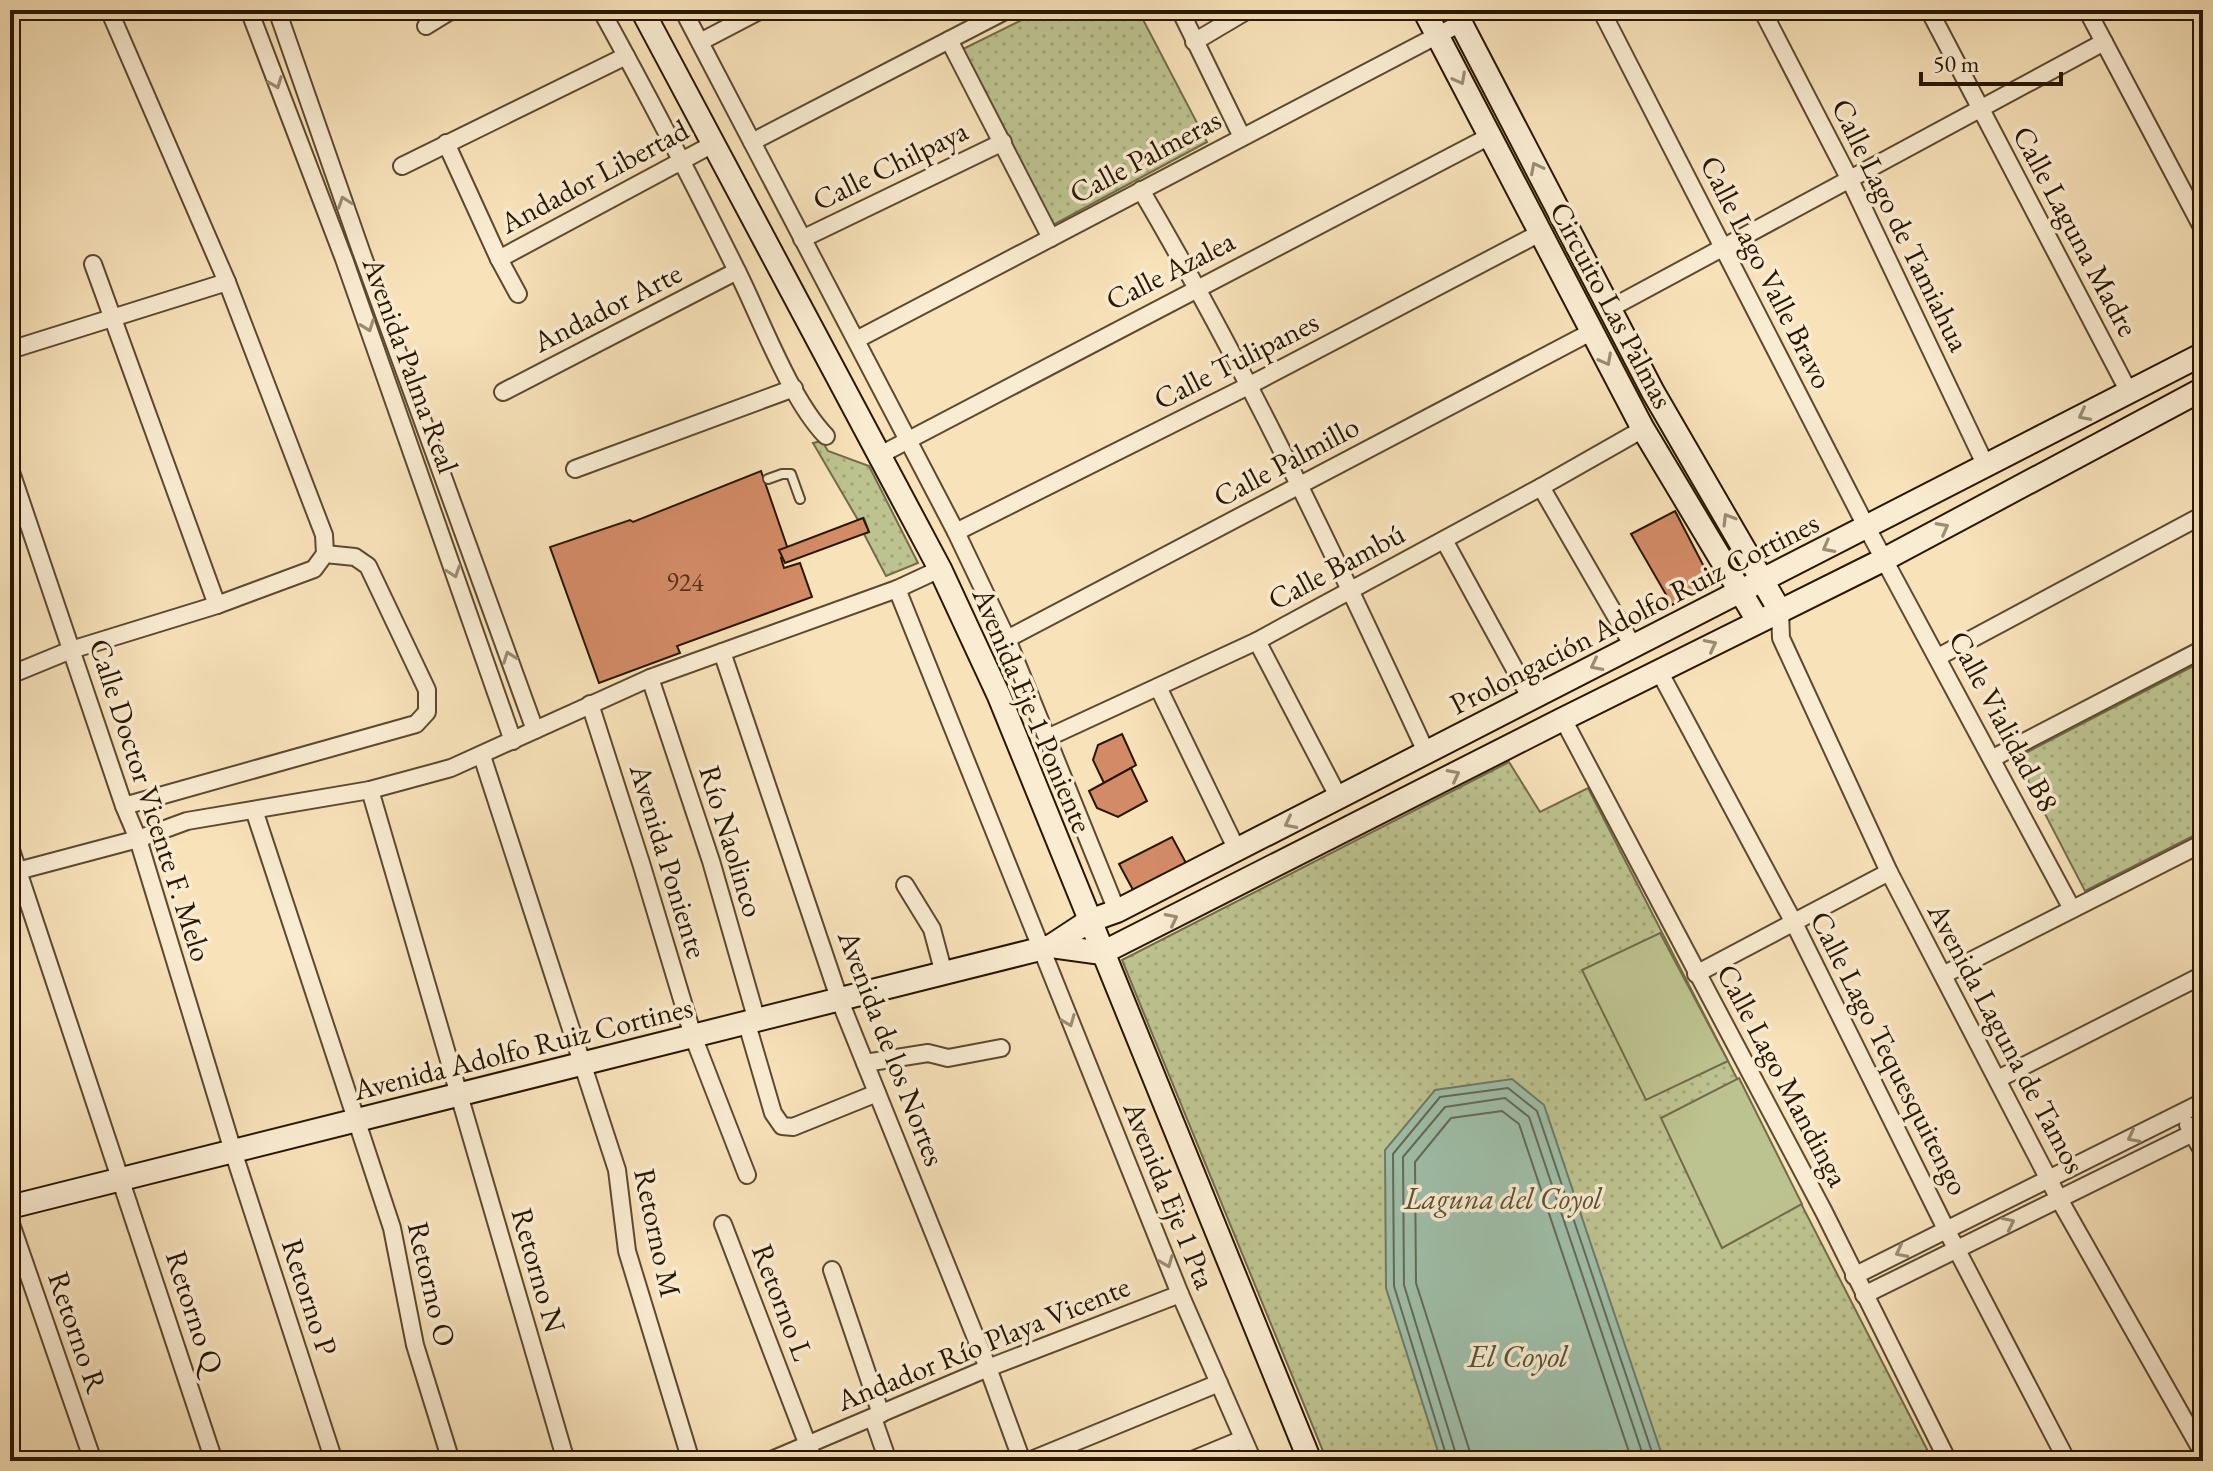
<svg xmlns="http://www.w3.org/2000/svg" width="2213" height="1471" font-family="'EB Garamond',serif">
<defs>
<pattern id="green-dots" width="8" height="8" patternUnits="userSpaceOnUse" patternTransform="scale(2)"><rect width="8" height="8" fill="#bdc390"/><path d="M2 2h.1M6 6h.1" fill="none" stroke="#a2a77a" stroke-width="1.8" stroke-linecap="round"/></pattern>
</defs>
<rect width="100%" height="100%" fill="#f8e2ba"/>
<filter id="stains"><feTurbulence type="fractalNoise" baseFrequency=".0025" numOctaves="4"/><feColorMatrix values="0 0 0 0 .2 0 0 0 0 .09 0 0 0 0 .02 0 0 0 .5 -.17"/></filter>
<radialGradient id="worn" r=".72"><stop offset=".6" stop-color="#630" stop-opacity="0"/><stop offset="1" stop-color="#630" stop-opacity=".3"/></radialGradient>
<!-- green -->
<g fill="url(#green-dots)" stroke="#726c48" stroke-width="2">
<path d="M1042,10H1138L1207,142L1053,225L963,49Z"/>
<path d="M822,441L828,451L869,466L918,563L886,576L864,534L869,532L864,518L858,520L813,443Z"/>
<path d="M2203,661V831L2085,891L2016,758Z"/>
<path d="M1509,762L1540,812L1588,788L1933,1461H1327L1122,960Z"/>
</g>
<!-- pitch -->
<g fill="#bdc390" stroke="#726c48" stroke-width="2">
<path d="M1660,933L1728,1061L1646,1100L1582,970Z"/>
<path d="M1739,1078L1802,1204L1722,1248L1661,1118Z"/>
</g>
<!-- water -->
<path fill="#9fbfaa" stroke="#6f7b66" stroke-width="2" d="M1512,1079L1544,1105L1664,1461H1441L1386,1288L1385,1150L1435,1090Z"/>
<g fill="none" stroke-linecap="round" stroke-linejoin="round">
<!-- shore -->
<g stroke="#646a56" stroke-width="2">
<path d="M1448,1461L1394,1286L1393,1154L1440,1097L1508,1088L1537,1111L1655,1461"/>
<path d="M1458,1461L1404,1285L1403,1157L1445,1107L1505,1098L1529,1117L1645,1461"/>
<path d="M1470,1461L1469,1449L1416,1283L1415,1162L1451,1118L1502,1111L1519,1124L1632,1461"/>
</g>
</g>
<!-- building -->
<g fill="#d38b67" stroke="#281601" stroke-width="2">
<path d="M761,471L790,555L781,558L784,568L800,563L812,597L677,646L680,653L599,683L550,547L630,520L633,522Z"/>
<path d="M1675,511L1713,584L1672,605L1631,534Z"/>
<path d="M863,518L869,532L785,563L779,550Z"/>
<path d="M1122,734L1136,765L1104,783L1093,760L1098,745Z"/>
<path d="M1131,768L1147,801L1118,817L1097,808L1089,791Z"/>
<path d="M1172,837L1186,863L1133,890L1119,864Z"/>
</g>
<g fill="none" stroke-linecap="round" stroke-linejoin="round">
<!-- lane casing -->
<g stroke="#5c492f" stroke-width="12">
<path id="lane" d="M768,479L782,474H791L800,499"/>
</g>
<!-- street casing -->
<g stroke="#5c492f" stroke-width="20">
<g id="street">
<path d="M249,10L344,259L513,741"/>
<path d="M277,10L361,251L535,730"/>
<path d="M601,10C649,97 695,186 739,275C762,322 791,400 826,436"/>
<path d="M683,10L956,532L1007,639L1117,911"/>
<path d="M1180,10L1242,137"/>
<path d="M1601,10L1866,526L2072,909"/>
<path d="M1762,10L1849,178L1986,466"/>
<path d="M1929,10L2129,392"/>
<path d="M2087,10L2203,229"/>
<path d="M426,26L452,10"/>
<path d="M949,40L1051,238"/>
<path d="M700,42L761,10"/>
<path d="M1194,42L1248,10"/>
<path d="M752,142L1007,10"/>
<path d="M446,143L499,259L518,294"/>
<path d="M402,166L626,56"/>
<path d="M1141,190C1248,372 1338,562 1427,754"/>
<path d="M802,239L1003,142"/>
<path d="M499,259L715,143"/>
<path d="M93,264L217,605"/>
<path d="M1609,309L2104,42"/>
<path d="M856,340L1461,23"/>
<path d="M10,350L227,282"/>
<path d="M503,392L737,271"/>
<path d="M878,456L1490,136"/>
<path d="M10,469L124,806L138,839L233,1151L334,1461"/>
<path d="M575,469L794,388"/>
<path d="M1541,487L1633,646"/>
<path d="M956,532L1250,385L1540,233"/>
<path d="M1444,540L1531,699"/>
<path d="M897,589L1180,1294L1253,1461"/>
<path d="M1780,611L1781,638L1889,872L2059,1199L2203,1453"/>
<path d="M1007,639L1591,332"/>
<path d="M1257,641L1339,798"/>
<path d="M722,652L840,1001L988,1368L1022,1461"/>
<path d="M1938,657L2203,515"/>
<path d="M1659,671L1793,921L1946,1229L2067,1461"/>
<path d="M10,675L71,650L217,605L314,569L325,554L324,535L227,282L109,10"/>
<path d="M650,678L711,861L757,1021"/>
<path d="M1158,687L1237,850"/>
<path d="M590,704L641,863L693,1036L747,1175"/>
<path d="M1563,719L1824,1212L1948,1461"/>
<path d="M1047,738L1257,641L1541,487L1643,429"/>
<path d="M482,756L617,1170L627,1251L691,1461"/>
<path d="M1993,758L2203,649"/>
<path d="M370,790L566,1461"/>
<path d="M124,806L416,724L427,712V690L368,566L355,557L325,554"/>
<path d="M254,810L392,1228L415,1345L451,1461"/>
<path d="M10,847L214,1461"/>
<path d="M10,873L138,839L187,821L370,790L451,768L650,678L897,589L940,569"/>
<path d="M905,885L932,929L944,974"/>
<path d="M1696,974L1889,872"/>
<path d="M1943,975L2203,843"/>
<path d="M747,1024L773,1113L782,1126L793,1127L877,1093"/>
<path d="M865,1063L928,1053L948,1058L1001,1048"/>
<path d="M1998,1079L2203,975"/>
<path d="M2188,1125L2203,1152"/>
<path d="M10,1221L93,1461"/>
<path d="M723,1224L814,1461"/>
<path d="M832,1270L881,1414"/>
<path d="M1854,1276L2203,1102"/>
<path d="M1864,1295L2203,1128"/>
<path d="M873,1418L888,1461"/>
<path d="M10,1455L12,1461"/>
<path d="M769,1461L988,1368L1180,1294"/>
<path d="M1029,1461L1219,1383"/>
<path d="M1190,1461L1243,1439"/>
</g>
</g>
<!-- secondary casing -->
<g stroke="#281601" stroke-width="26">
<g id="secondary">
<path d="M642,10L940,569L999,696L1310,1461"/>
<path d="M1424,10L1643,429L1758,621"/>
<path d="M1454,10L1653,392L1780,611"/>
<path d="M1051,946L1089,921L1117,911L2203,354"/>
<path d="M10,1207L1040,949L1051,946L1102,953L1563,719L1885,559L2203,389"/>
</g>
</g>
<!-- lane -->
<use href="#lane" stroke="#faecd2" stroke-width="8"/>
<!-- street -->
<use href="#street" stroke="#faecd2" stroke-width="16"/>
<!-- secondary -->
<use href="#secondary" stroke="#faecd2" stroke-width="22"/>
</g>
<!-- one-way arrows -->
<defs><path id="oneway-chevron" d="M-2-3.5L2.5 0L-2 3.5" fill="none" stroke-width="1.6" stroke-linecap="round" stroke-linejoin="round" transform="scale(2)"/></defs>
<g stroke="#9c8c74">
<use href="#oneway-chevron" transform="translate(1460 79) rotate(62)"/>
<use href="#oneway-chevron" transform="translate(276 83) rotate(69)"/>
<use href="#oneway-chevron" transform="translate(1536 168) rotate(-117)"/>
<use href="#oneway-chevron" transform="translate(344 202) rotate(-109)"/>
<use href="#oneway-chevron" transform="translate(368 326) rotate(70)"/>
<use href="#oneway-chevron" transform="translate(1606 360) rotate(62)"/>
<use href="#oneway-chevron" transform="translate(2084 415) rotate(153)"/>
<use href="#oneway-chevron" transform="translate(1728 519) rotate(-121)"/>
<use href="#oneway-chevron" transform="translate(1943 528) rotate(-28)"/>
<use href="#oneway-chevron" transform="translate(1828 547) rotate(152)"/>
<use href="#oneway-chevron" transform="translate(454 572) rotate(71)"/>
<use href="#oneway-chevron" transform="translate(1711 645) rotate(-27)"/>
<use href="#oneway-chevron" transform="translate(509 657) rotate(-110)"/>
<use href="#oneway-chevron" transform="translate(1596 665) rotate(153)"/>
<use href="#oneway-chevron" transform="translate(1454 775) rotate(-27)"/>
<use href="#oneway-chevron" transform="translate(1290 823) rotate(153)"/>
<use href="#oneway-chevron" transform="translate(1172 919) rotate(-27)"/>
<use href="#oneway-chevron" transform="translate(1069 1021) rotate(68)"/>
<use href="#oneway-chevron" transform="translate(2133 1137) rotate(153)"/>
<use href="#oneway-chevron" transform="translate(2009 1223) rotate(-26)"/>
<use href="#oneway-chevron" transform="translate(1901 1252) rotate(153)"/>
<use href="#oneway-chevron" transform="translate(1167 1262) rotate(68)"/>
</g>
<g text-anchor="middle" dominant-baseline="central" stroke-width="7" stroke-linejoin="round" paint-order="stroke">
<!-- number labels -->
<g font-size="26" fill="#53331a">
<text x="685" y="582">924</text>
</g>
<!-- street labels -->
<g font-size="30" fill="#281601" stroke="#faecd2">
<text transform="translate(1145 156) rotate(-28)">Calle Palmeras</text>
<text transform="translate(890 165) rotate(-26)">Calle Chilpaya</text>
<text transform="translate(594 176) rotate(-28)">Andador Libertad</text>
<text transform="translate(1901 225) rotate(64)">Calle Lago de Tamiahua</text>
<text transform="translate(2076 231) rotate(62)">Calle Laguna Madre</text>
<text transform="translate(1170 270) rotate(-27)">Calle Azalea</text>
<text transform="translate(1767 272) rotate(63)">Calle Lago Valle Bravo</text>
<text transform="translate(1612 305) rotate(62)">Circuito Las Palmas</text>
<text transform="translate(607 307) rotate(-27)">Andador Arte</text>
<text transform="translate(1236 360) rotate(-27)">Calle Tulipanes</text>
<text transform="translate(411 365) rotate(70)">Avenida Palma Real</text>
<text transform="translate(1286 461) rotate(-28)">Calle Palmillo</text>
<text transform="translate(1336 566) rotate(-28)">Calle Bambú</text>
<text transform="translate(1634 613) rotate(-27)">Prolongación Adolfo Ruiz Cortines</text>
<text transform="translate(1033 710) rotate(67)">Avenida Eje 1 Poniente</text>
<text transform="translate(2004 721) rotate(62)">Calle Vialidad B8</text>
<text transform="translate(151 800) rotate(72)">Calle Doctor Vicente F. Melo</text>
<text transform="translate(732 841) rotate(73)">Río Naolinco</text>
<text transform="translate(669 861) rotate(73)">Avenida Poniente</text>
<text transform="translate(2007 1038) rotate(62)">Avenida Laguna de Tamos</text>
<text transform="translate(523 1048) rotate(-14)">Avenida Adolfo Ruiz Cortines</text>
<text transform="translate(892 1048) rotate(69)">Avenida de los Nortes</text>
<text transform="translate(1890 1053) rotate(63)">Calle Lago Tequesquitengo</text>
<text transform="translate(1783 1075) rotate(62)">Calle Lago Mandinga</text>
<text transform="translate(1170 1195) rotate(68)">Avenida Eje 1 Pta</text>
<text transform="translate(658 1233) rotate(78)">Retorno M</text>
<text transform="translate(539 1270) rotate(74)">Retorno N</text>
<text transform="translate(432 1284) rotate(77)">Retorno O</text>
<text transform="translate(310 1297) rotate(72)">Retorno P</text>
<text transform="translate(783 1302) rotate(69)">Retorno L</text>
<text transform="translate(195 1312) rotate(72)">Retorno Q</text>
<text transform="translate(78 1332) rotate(71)">Retorno R</text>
<text transform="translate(983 1343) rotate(-22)">Andador Río Playa Vicente</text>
</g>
<!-- park labels -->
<g font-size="30" font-style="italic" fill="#5c5333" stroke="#faecd2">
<text x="1503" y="1198">Laguna del Coyol</text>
</g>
<!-- water labels -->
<g font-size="32" font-style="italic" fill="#52513c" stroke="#faecd2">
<text x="1518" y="1356">El Coyol</text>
</g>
</g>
<!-- margin -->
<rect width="2213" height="1471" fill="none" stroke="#f8e2ba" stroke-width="40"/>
<rect x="12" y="12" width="2189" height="1447" fill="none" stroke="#281601" stroke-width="4"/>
<rect x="20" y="20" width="2173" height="1431" fill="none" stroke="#281601" stroke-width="2"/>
<!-- scale -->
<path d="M1921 72v12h140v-12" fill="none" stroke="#281601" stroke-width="4"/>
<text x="1933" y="72" font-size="24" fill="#281601" stroke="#faecd2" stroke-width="6" paint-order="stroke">50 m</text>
<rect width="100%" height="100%" filter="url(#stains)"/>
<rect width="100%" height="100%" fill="url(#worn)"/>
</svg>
